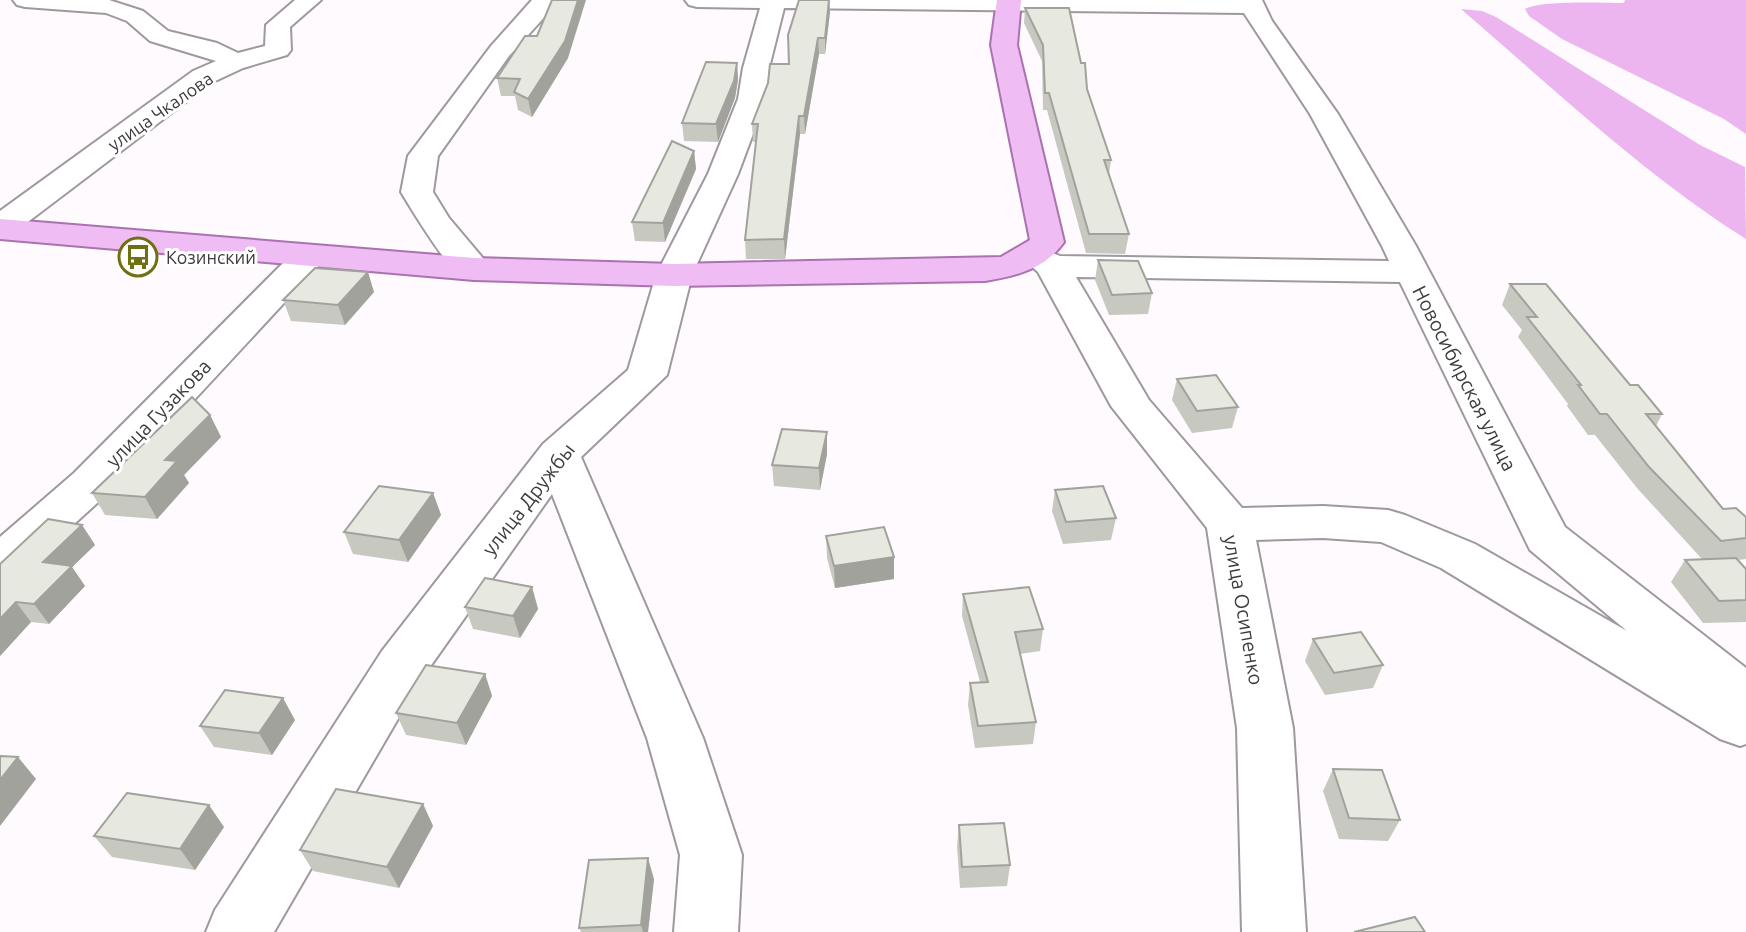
<svg xmlns="http://www.w3.org/2000/svg" width="1746" height="932" font-family="Ubuntu,sans-serif">
<rect width="100%" height="100%" fill="#fefafe"/>
<!-- forest -->
<g fill="#ecb5f0">
<path d="M1625,0H1746V134L1724,119L1562,39L1529,16L1525,9C1542,0 1601,3 1624,3Z"/>
<path d="M1461,9L1482,11L1496,17L1700,145L1745,167L1746,239C1643,174 1553,88 1461,9Z"/>
</g>
<g fill="none" stroke-linecap="round" stroke-linejoin="round">
<!-- minor casing -->
<g stroke="#9f989f" stroke-width="4">
<g id="minor">
<path d="M13,0H109L143,11L168,31L217,43L238,53L265,46L266,25L295,0H321L290,27L291,50L287,55L243,68L211,83L12,234L0,237V211L193,71L216,61L150,41L127,21L106,13L25,7L17,5Z"/>
<path d="M532,0H560L509,56L438,156L433,192L449,218L492,269L486,276C478,278 469,281 461,276C445,265 412,210 401,192L408,156L491,46Z"/>
<path d="M685,0H1262L1272,21L1338,114L1416,246L1565,527L1746,668V744L1740,746L1720,739L1441,568L1381,542L1323,538L1256,540L1293,728L1306,932H1242L1237,728L1207,528L1111,406L1038,272L1019,256L1024,249L1036,246L1060,256L1389,261L1382,246L1310,114L1244,13L784,8L769,68L766,99L738,174L692,275L667,375L581,457L703,738L742,855L738,932H674L680,855L647,738L552,494L420,681L274,932H206L215,910L382,651L543,444L628,370L656,275L708,174L738,99L743,68L760,8L697,7L689,5ZM1076,277L1400,282L1530,550L1627,631L1475,544L1405,515L1388,510L1323,506L1242,508L1149,400Z"/>
<path d="M309,246L321,249L326,256L321,263L106,495L17,576L0,581V537L74,473L297,249Z"/>
</g>
</g>
<!-- major casing -->
<g stroke="#aa72af" stroke-width="4">
<path id="major" d="M997,0H1021L1017,45L1064,242C1045,269 1016,276 985,281L674,286L474,280L0,239V219L474,258L674,264L1001,257L1030,240L991,45Z"/>
</g>
<!-- minor -->
<use href="#minor" fill="#fff" fill-rule="evenodd"/>
<!-- major -->
<use href="#major" fill="#efbcf3" fill-rule="evenodd"/>
</g>
<!-- wall -->
<g fill="#c7c8c0">
<path d="M829,0L830,12L825,54H819L805,134H800L785,259H746L745,240L756,142H753L752,124L768,83L789,64Z"/>
<path d="M1025,8L1081,63L1087,89L1111,160L1109,175L1129,234L1125,254L1086,253L1047,110H1043L1042,61L1024,23Z"/>
<path d="M568,58L532,117L518,110L515,96H501L497,78Z"/>
<path d="M737,63L738,80L735,98L718,142L684,141L682,123Z"/>
<path d="M694,151L696,169L665,242L635,241L632,222Z"/>
<path d="M1098,260L1152,293L1148,314L1109,315L1095,280Z"/>
<path d="M1510,284L1630,385L1662,414L1656,426L1723,509L1746,517V559L1738,560L1746,569V622L1703,623L1671,582L1685,560L1702,559L1637,488L1595,435H1588L1567,406L1568,404L1518,337L1522,330L1502,305Z"/>
<path d="M374,292L345,325L291,321L283,300Z"/>
<path d="M1177,379L1238,407L1232,428L1192,433L1172,400Z"/>
<path d="M210,415L221,437L184,475L189,483L157,519L105,515L92,493Z"/>
<path d="M827,432V454L820,490L774,486L772,465Z"/>
<path d="M1055,490L1116,518L1111,540L1063,544L1052,511Z"/>
<path d="M433,493L441,515L408,562L353,554L344,532Z"/>
<path d="M82,525L95,545L72,567L85,586L49,624L31,622L0,656V564Z"/>
<path d="M826,536L894,557V579L835,588L827,558Z"/>
<path d="M532,587L538,609L520,638L473,629L465,607Z"/>
<path d="M963,594L1043,629L1040,651L1020,654L1036,722L1033,744L975,748L968,705L970,683L980,682L962,616Z"/>
<path d="M1313,639L1383,665L1373,688L1325,695L1305,661Z"/>
<path d="M485,674L492,696L466,745L406,735L396,713Z"/>
<path d="M295,720L272,755L214,747L200,726Z"/>
<path d="M1333,769L1400,820L1388,841L1339,839L1323,791Z"/>
<path d="M423,804L433,826L399,888L313,871L300,850Z"/>
<path d="M959,825L1010,865L1007,886L960,888L957,846Z"/>
<path d="M224,827L195,870L112,857L94,836Z"/>
<path d="M654,879L648,932H581L579,928Z"/>
</g>
<!-- shaded-wall -->
<g fill="#a2a29c">
<path d="M578,0H586L568,58L532,117L528,99Z"/>
<path d="M829,0L830,12L825,54V38Z"/>
<path d="M818,38L819,54L805,134L804,116Z"/>
<path d="M737,63L738,80L735,98L718,142L716,124Z"/>
<path d="M799,116L800,134L785,259L784,239Z"/>
<path d="M694,151L696,169L665,242L663,223Z"/>
<path d="M368,272L374,292L345,325L338,305Z"/>
<path d="M210,415L221,437L184,475L189,483L157,519L145,497L165,460Z"/>
<path d="M827,432V454L820,490L819,468Z"/>
<path d="M433,493L441,515L408,562L399,540Z"/>
<path d="M82,525L95,545L72,567L85,586L49,624L34,604L43,562Z"/>
<path d="M894,557V579L835,588L834,566Z"/>
<path d="M532,587L538,609L520,638L513,616Z"/>
<path d="M16,602L31,622L0,656V619Z"/>
<path d="M485,674L492,696L466,745L457,723Z"/>
<path d="M283,698L295,720L272,755L259,733Z"/>
<path d="M18,757L36,779L0,826V780Z"/>
<path d="M423,804L433,826L399,888L387,867Z"/>
<path d="M209,805L224,827L195,870L180,849Z"/>
<path d="M648,858L654,879L648,932H643L641,925Z"/>
</g>
<!-- building -->
<g fill="#e7e8df" stroke="#a2a29c" stroke-width="2">
<path d="M552,0H578L565,41L528,99L514,92L520,79L497,78L525,36H537Z"/>
<path d="M799,0H829L825,38H818L804,116H799L784,239L745,240L758,124H752L768,83L770,64H789L788,35Z"/>
<path d="M1025,8H1069L1081,63H1085L1087,89L1111,160H1104L1129,234H1089L1049,93H1045L1043,45Z"/>
<path d="M706,62L737,63L734,81L716,124L682,123Z"/>
<path d="M672,141L694,151L663,223L632,222Z"/>
<path d="M1098,260L1138,261L1152,293L1112,295Z"/>
<path d="M315,268L368,272L338,305L283,300Z"/>
<path d="M1510,284H1546L1630,385H1638L1662,414H1646L1723,509L1736,508L1746,517V538L1721,541L1649,467L1607,414H1600L1578,385H1581L1527,317H1537Z"/>
<path d="M1216,375L1238,407L1197,411L1177,379Z"/>
<path d="M192,397L210,415L165,460L177,461L145,497L92,493Z"/>
<path d="M782,429L827,432L819,468L772,465Z"/>
<path d="M379,486L433,493L399,540L344,532Z"/>
<path d="M1103,486L1116,518L1066,522L1055,490Z"/>
<path d="M48,519L82,525L43,562L72,566L34,604L16,602L0,619V564Z"/>
<path d="M884,527L894,557L834,566L826,536Z"/>
<path d="M1736,558L1746,569V600L1719,601L1685,560Z"/>
<path d="M485,578L532,587L513,616L465,607Z"/>
<path d="M1029,587L1043,629L1015,632L1036,722L978,726L970,683L988,682L963,594Z"/>
<path d="M1361,632L1383,665L1334,673L1313,639Z"/>
<path d="M426,665L485,674L457,723L396,713Z"/>
<path d="M225,690L283,698L259,733L200,726Z"/>
<path d="M0,756L18,757L0,780Z"/>
<path d="M1333,769L1382,770L1400,820L1349,818Z"/>
<path d="M336,789L423,804L387,867L300,850Z"/>
<path d="M127,793L209,805L180,849L94,836Z"/>
<path d="M1004,823L1010,865L962,867L959,825Z"/>
<path d="M648,858L641,925L579,928L589,860Z"/>
<path d="M1415,917L1425,932H1354Z"/>
</g>
<!-- icons -->
<defs>
<g id="bus-ring" transform="scale(2)"><circle r="9.5" fill="#fff" stroke="#6f7013" stroke-width="1.5"/><path d="M-5-6H5V4H4V6H2V4H-2V6H-4V4H-5ZM-3.5-4V0h7V-4ZM-3.5 1.2v1.5H-2V1.2ZM2 1.2v1.5H3.5V1.2Z" fill="#6f7013"/></g>
</defs>
<g fill-rule="evenodd">
<use href="#bus-ring" x="138" y="257"/>
</g>
<g text-anchor="middle" dominant-baseline="central" stroke-width="6" stroke-linejoin="round" paint-order="stroke">
<!-- far-street labels -->
<g font-size="18" fill="#3e3c3f" stroke="#fff">
<text transform="translate(160 111) rotate(-35)">улица Чкалова</text>
</g>
<!-- far-poi labels -->
<g font-size="18" fill="#3e3c3f" stroke="#fff" text-anchor="start">
<text x="166" y="257">Козинский</text>
</g>
<!-- street labels -->
<g font-size="20" fill="#3e3c3f" stroke="#fff">
<text transform="translate(1465 378) rotate(63)">Новосибирская улица</text>
<text transform="translate(158 413) rotate(-46)">улица Гузакова</text>
<text transform="translate(528 499) rotate(-52)">улица Дружбы</text>
<text transform="translate(1244 610) rotate(80)">улица Осипенко</text>
</g>
</g>
</svg>
